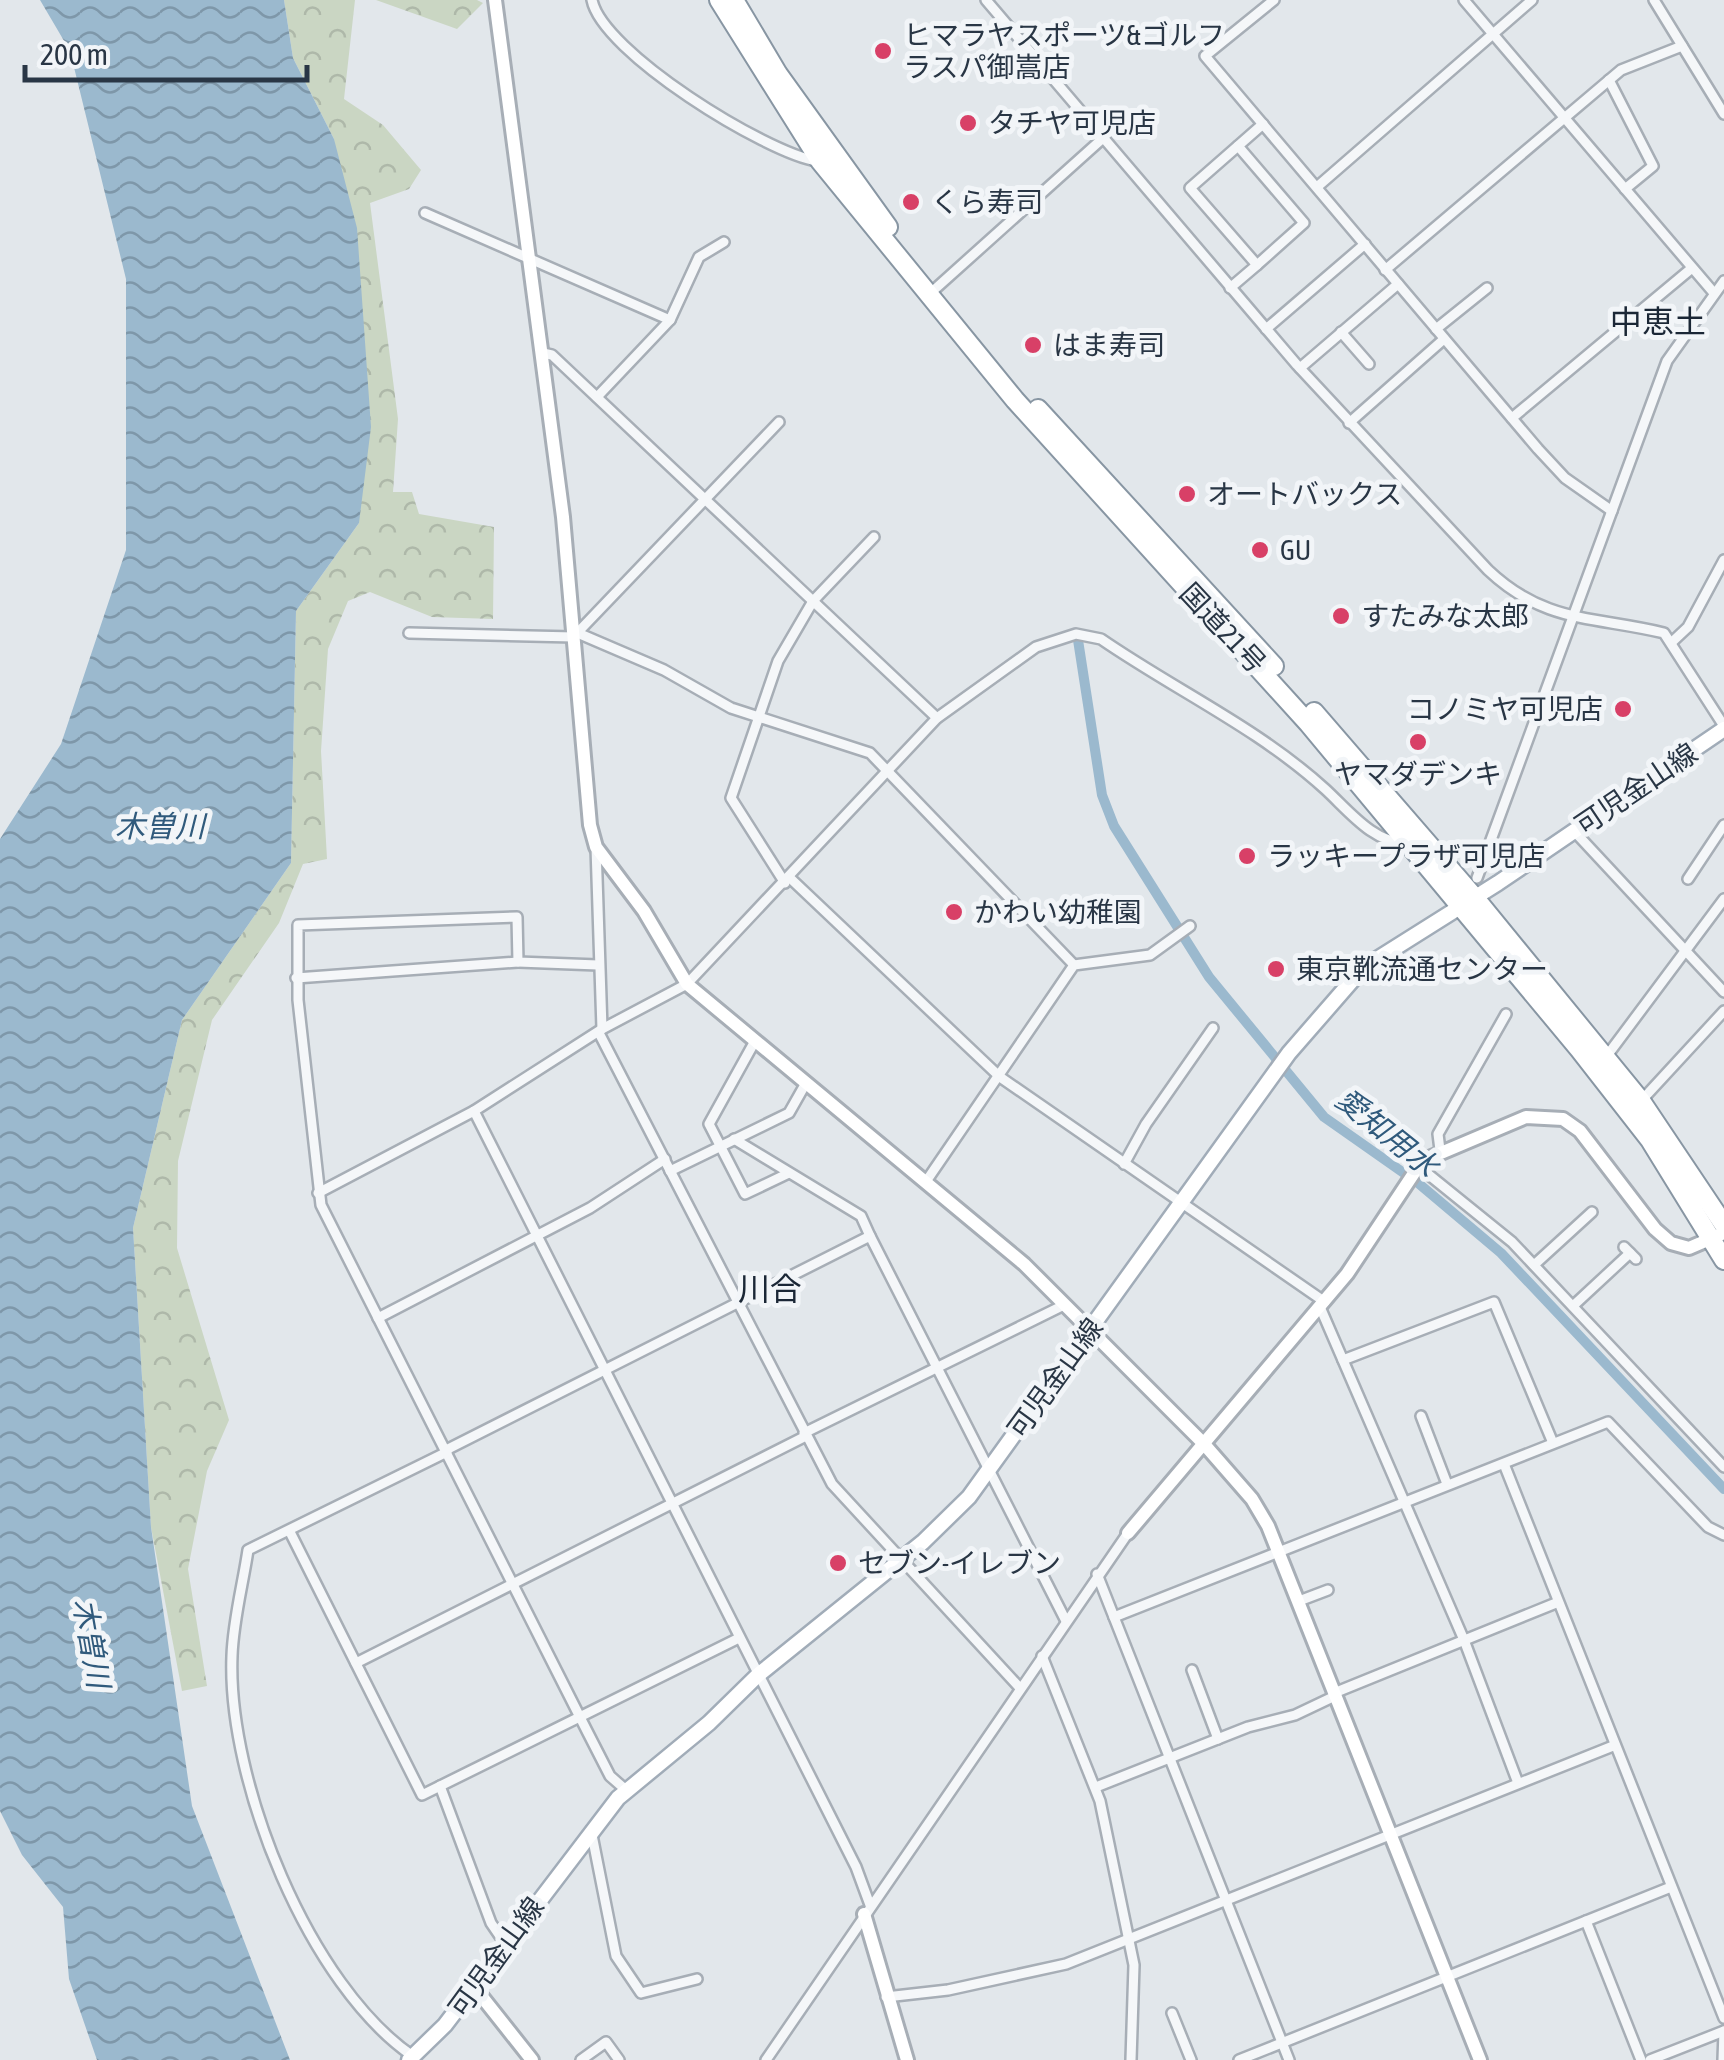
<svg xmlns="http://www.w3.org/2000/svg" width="1724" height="2060" font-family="'Asap Condensed','Noto Sans JP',sans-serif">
<defs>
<pattern id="forest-crowns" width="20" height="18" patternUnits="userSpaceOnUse" patternTransform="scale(2.5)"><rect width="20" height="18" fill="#cad6c3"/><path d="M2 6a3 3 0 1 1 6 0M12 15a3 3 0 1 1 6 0" fill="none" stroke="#aeb8a9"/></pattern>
<pattern id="water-waves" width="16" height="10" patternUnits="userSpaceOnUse" patternTransform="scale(2.5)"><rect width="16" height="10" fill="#9bb9ce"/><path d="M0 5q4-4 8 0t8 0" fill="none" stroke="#7e97a9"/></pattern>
</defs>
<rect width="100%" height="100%" fill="#e2e7eb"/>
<!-- forest -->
<g fill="url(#forest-crowns)">
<path d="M284,0H355L344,99L383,125L421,170L409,189L370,203L398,419L393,492H412L419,514L494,527L493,619L432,617L370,592L348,601L328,649L321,751L327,859L303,864L279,923L212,1020L178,1161L177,1248L229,1420L207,1471L188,1569L207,1686L182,1691L151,1527L133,1228L182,1020L291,863L296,611L359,523L334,139L293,58Z"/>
<path d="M376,0H477L483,3L457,29Z"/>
</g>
<!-- water -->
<path fill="url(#water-waves)" d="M40,0H284L293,58L334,139L357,228L371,427L359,523L296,611L291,863L182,1020L133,1228L151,1527L192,1806L290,2060H97L69,1979L63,1907L22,1855L0,1811V839L61,744L126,550V279L70,51Z"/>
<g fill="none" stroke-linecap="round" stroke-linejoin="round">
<!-- canal -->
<path stroke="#9bb9ce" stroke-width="10" d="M1078,640L1102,795L1114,826L1209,977L1324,1117L1418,1183L1501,1253L1724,1489"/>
<!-- street casing -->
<g stroke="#a7aeb6" stroke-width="14">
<g id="street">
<path d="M592,0C602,52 766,153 817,161"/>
<path d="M986,0L1297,365L1488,570C1545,624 1594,616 1664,633L1724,726"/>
<path d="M1274,0L1205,56L1538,449L1565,478L1612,511"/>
<path d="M1464,0L1714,293"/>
<path d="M1654,0L1724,114"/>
<path d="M1609,80L1653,166L1625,189"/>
<path d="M1238,146L1304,223L1257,265"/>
<path d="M1317,187L1532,0"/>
<path d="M425,213L670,320"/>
<path d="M1385,270L1621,70L1682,46"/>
<path d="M1230,288L1257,265L1190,188L1263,124"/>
<path d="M935,289L1102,139"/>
<path d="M1266,329L1365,244"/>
<path d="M1436,329L1487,288"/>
<path d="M1341,332L1369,364"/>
<path d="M543,353L552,355L937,718"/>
<path d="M1300,368L1398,284"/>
<path d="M597,397L670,320L699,257L724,242"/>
<path d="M1512,418L1692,268"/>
<path d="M1349,423L1444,339"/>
<path d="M580,630L779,422"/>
<path d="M573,631L664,670L731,708L870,753L1074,965"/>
<path d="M409,633L574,637"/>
<path d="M1672,642L1688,627L1724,560"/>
<path d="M1574,831L1724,992"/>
<path d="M596,847L602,1029"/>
<path d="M790,878L1000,1077L1325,1302"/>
<path d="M1477,878L1667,361L1724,281"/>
<path d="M1688,879L1724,825"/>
<path d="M785,883L731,798L778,661L813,601L874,537"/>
<path d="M598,965L518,962L517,917L298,925V1000L321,1205L588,1733L610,1776L626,1790"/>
<path d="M296,978L518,962"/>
<path d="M599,1033L832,1484L1020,1688"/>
<path d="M755,1041L709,1124L745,1194L789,1173"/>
<path d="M1606,1057L1724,899"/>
<path d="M1641,1101L1724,1011"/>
<path d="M474,1111L856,1867L870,1905"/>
<path d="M734,1139L861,1216L870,1236"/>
<path d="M1440,1150L1438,1134L1506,1014"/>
<path d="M1124,1164L1146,1124L1213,1028"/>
<path d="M1418,1166L1512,1242L1724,1467"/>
<path d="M670,1171L789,1113L806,1083"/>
<path d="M927,1180L1074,965L1150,955L1190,926"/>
<path d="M318,1193L474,1111L602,1029L687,984L937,718L1036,647L1076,634L1101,639C1175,690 1258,728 1325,789C1348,810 1374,844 1407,843"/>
<path d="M1624,1247L1636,1259"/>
<path d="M1534,1265L1592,1212"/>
<path d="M1574,1305L1630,1253"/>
<path d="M1320,1307L1464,1640L1518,1783"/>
<path d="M378,1318L590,1208L665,1159"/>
<path d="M1343,1360L1494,1302L1553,1443"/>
<path d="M1421,1416L1447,1484"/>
<path d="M804,1433L1064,1305"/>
<path d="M446,1450L870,1236L1066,1621"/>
<path d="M1504,1464L1724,2018"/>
<path d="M290,1532L422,1795L739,1638"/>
<path d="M1097,1574L1289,2060"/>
<path d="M1299,1601L1328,1590"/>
<path d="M1114,1617L1608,1422L1708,1527L1724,1535"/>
<path d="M1042,1656L1100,1801L1134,1965L1131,2060"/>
<path d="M356,1663L806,1436"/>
<path d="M1192,1670L1218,1739"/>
<path d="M1334,1693L1556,1603"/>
<path d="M440,1786L491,1923L506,1945"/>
<path d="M1096,1787L1248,1727L1295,1715L1335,1696"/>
<path d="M591,1830L616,1956L641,1993L697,1979"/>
<path d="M1586,1921L1641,2060"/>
<path d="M886,1997L948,1990L1066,1964L1613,1746"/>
<path d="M1172,2013L1191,2060"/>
<path d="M414,2057C309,1986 227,1781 232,1656C233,1621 243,1584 248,1550L447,1452"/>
<path d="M581,2060L606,2042L619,2060"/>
<path d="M766,2060L1128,1533"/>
<path d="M1239,2060L1671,1887"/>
<path d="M1650,2060L1724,2031"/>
<path d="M1723,2060L1724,2031"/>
</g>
</g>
<!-- secondary casing -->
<g stroke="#a7aeb6" stroke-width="18">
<g id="secondary">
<path d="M495,0L563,517L590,825L596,847L644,911L687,984L1024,1264L1204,1444L1252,1499L1268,1526L1480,2060"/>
<path d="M1128,1533L1347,1274L1422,1161L1526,1117L1563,1119L1580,1131L1655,1229L1671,1243L1689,1248L1724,1233"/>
<path d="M864,1914L907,2060"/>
<path d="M475,1988L532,2060"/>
</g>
</g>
<!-- primary casing -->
<g stroke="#a1acb8" stroke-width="19">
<path id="primary" d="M409,2060L445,2025L618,1798L709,1723L758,1675L923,1542L969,1497L1289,1053L1363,968L1498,883L1724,729"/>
</g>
<!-- highway casing -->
<g stroke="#8896a3" stroke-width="22">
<g id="highway">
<path d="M719,0L820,161L1015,400L1308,723L1579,1049L1650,1140L1724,1260"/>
<path d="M734,0L778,74L888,227"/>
<path d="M1038,409L1274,666"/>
<path d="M1314,712L1475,898L1641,1101L1724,1225"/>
</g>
</g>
<!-- street -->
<use href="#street" stroke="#f5f7f9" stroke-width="9"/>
<!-- secondary -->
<use href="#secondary" stroke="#fff" stroke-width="12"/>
<!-- primary -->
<use href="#primary" stroke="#fff" stroke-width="14"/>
<!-- highway -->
<use href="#highway" stroke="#fff" stroke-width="18"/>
</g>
<!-- markers -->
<g fill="#d84067" stroke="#f2f5f8" stroke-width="4">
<circle cx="883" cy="51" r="10"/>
<circle cx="968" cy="123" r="10"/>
<circle cx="911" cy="202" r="10"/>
<circle cx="1033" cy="345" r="10"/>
<circle cx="1187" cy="494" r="10"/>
<circle cx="1260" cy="550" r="10"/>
<circle cx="1341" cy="616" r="10"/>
<circle cx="1623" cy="709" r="10"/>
<circle cx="1418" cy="742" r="10"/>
<circle cx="1247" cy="856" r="10"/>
<circle cx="954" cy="912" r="10"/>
<circle cx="1276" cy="969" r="10"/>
<circle cx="838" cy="1563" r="10"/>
</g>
<g text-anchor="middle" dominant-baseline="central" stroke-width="10" stroke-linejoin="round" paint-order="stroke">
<!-- poi labels -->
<g font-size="28" fill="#293645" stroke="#f2f5f8" text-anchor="start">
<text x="903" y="35">ヒマラヤスポーツ&amp;ゴルフ<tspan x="903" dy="32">ラスパ御嵩店</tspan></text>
<text x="988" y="123">タチヤ可児店</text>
<text x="931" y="202">くら寿司</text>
<text x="1053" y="345">はま寿司</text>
<text x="1207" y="494">オートバックス</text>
<text x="1280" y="550">GU</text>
<text x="1361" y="616">すたみな太郎</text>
<text x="1603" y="709" text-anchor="end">コノミヤ可児店</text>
<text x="1418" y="774" text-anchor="middle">ヤマダデンキ</text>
<text x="1267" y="856">ラッキープラザ可児店</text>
<text x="974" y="912">かわい幼稚園</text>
<text x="1296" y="969">東京靴流通センター</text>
<text x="858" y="1563">セブン-イレブン</text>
</g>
<!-- street labels -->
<g font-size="28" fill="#293645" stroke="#f2f5f8">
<text transform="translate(1223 628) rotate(47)">国道21号</text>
<text transform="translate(1636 789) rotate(-34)">可児金山線</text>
<text transform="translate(1055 1378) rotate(-54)">可児金山線</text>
<text transform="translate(496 1957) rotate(-54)">可児金山線</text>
</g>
<!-- water labels -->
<g font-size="30" font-style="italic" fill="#305a7c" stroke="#f2f5f8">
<text x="160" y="826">木曽川</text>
<text transform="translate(1387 1132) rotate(39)">愛知用水</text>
<text transform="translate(92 1643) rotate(80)">木曽川</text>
</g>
<!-- quarter labels -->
<g font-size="32" fill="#1b2736" stroke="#f2f5f8">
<text x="1658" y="321">中恵土</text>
<text x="770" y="1288">川合</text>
</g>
</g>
<!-- scale -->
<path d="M25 65v15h282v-15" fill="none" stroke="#293645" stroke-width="5"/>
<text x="40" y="65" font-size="30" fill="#293645" stroke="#f2f5f8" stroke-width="8" paint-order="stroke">200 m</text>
</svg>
